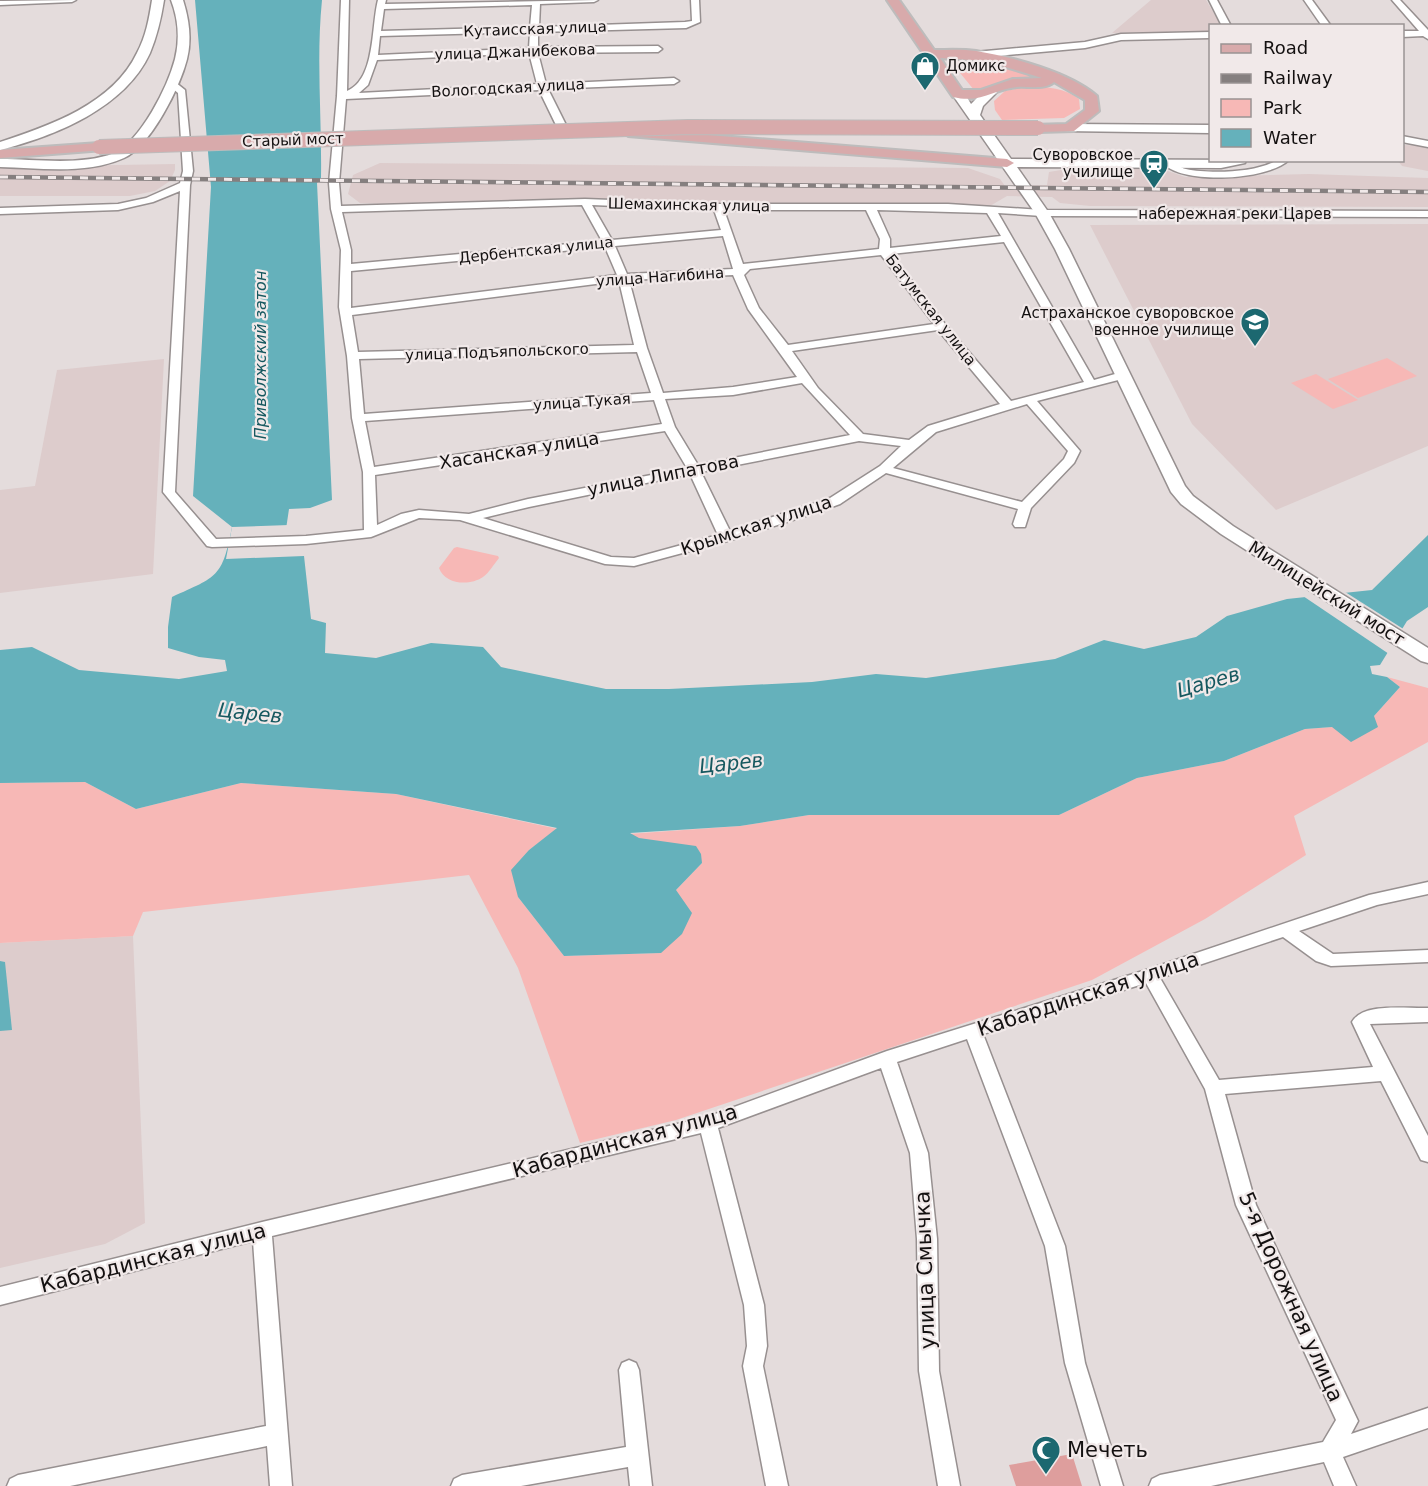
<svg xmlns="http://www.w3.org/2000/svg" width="1428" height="1486" font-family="'DejaVu Sans',sans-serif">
<rect width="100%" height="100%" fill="#e4dcdc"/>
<!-- built -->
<g fill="#dcc">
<path d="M1151,0H1206L1221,25L1210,26V31L1112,33Z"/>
<path d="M1403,145L1428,146V171L1402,166L1398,161L1402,160Z"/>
<path d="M380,163L968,168L1000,179L1005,186L1047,185L1049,172L1079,167L1165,170L1185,177L1309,174L1428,178V207L1090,206L1060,203L1052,197L1007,196L990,206L385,204L360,203L348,194L353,175Z"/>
<path d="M175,164V170L170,181L155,191L130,196H0V167Z"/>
<path d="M1428,224V446L1276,510L1192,424L1090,225Z"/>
<path d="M164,359L153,574L0,593V490L35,486L57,370Z"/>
<path d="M133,936L145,1223L105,1244L0,1268V943Z"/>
</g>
<!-- green -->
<g fill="#f7b8b6">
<path d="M961,60H982L1051,79L1009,81L986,90H974L952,63Z"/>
<path d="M1030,86C1047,87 1065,88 1079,99L1080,109L1064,118L1002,120L995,110L994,101L1005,91Z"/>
<path d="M1387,358L1417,376L1358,398L1328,379Z"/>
<path d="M1316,374L1358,400L1333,409L1291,383Z"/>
<path d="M457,547L498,556L499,558C494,564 489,573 483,577C470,586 445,585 439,568L454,548Z"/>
<path d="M1387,677L1428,688V742L1294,816L1306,855L1205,919L1092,980L676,1120L580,1143L518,968L469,875L143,912L133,936L0,943V783L85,782L136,809L241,783L396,794L558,829L529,850L518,897L564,956L661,953L676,890L702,863L628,834L740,826L809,815H1059L1137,778L1224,761L1305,729L1332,727L1374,716L1400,687Z"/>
</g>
<!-- water -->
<g fill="#65b1bb">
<path d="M195,0H322C316,59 322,119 321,178L317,183L332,500L310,508L289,509L282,556H304L311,619L326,623L325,653L376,658L431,643L483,647L501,667L606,689H669L812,682L876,674L926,678L1055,659L1104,640L1144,649L1196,637L1227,616L1287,599L1372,590L1428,535V607L1407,621L1380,665L1370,666L1372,674L1387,677L1400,687L1374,716L1378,727L1351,742L1332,727L1305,729L1224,761L1137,778L1059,815H809L740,826L630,833L639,838L696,846L701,854L702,863L676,890L692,913L682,934L661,953L564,956L518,897L511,870L529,850L557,828L396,794L241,783L136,809L85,782L0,783V650L32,647L79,670L179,679L227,671L225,660L199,657L168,648V627L172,597C218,576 222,578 232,527L193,496L211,187Z"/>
<path d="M0,961L5,962L12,1030L0,1031Z"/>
</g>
<!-- pier -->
<g fill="#e4dcdc">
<path d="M289,525L285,554L304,553V556L226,559L232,527Z"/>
<path d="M1342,590L1405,630L1389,654L1300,594Z"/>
</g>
<!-- building -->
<path fill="#de9e9d" d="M1072,1454L1082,1486H1016L1009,1465Z"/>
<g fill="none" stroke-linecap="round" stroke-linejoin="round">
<!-- street casing -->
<g stroke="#979090" stroke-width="3">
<g id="street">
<path d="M76,0L72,2L0,5V1H3Z"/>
<path d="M341,0H349L347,91C376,79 371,26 378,0H386L385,4L598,0L594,2L540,4L539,27L685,22L692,21L691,0H699L700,22L686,28L538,32V47L658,46L662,49L658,52L538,53L546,84L674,78L679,81L674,84L548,89L566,125L561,128L556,125L539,90L346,99L339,183L341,206L585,199L718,204H948L1042,210L1428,211V217L1042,216L998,213L1094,380L1122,372L1128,376L1126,378L1037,401L1080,451L1074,463L1031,508L1025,527H1015L1013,524L1018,509L886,473L840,504L821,511L731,540L634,566L605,564L460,520L419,518L371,537L306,544L212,547L207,546L163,492L180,191L153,202L118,210L0,214V208L118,204L146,198L180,183L183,171L178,93L167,84L175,82L185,90L193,171L190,185L175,492L216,539L306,536L364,530L363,472L352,418L347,356L339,307L341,250L331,209L329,183L337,96ZM532,5L530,27L381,31L384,9ZM530,32L529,48L378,55L380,36ZM529,53L537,84L359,93L368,85L377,60ZM582,205L602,241L351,264V250L342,212ZM592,205L714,210L721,230L612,240ZM724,210H866L880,239L879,249L743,264ZM877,210L987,213L1001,236L890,248V239ZM723,236L733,269L627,274L615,246ZM1004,242L1084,382L1011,401L945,324L891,254ZM605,247L617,275L351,308V271ZM881,255L934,324L788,345L759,308L744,275L750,269ZM733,275L748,309L797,377L733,387L663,393L647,348L629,280ZM619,281L634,345L358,352L352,315ZM938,330L1000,404L928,426L909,440L863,434L818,388L792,351ZM637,352L651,393L364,414L359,359ZM802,383L850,435L698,465L675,427L665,399L733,395ZM654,400L662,424L374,467L365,421ZM1027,404L1068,451L1064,459L1022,502L893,468L936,432ZM665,431L687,468L528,499L469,514L419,510L401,514L377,525L375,475ZM859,441L901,446L880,466L830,498L730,531L701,472ZM690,474L718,535L634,558L611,557L483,518L529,507Z"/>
<path d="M1209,0H1217L1231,26H1222Z"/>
<path d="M1304,0H1312L1331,26H1322Z"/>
<path d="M1392,0H1400L1428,30V39L1423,36L1402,37V31H1419Z"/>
<path d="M1210,32V38L1121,40L1085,48L975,58L971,55L975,52L1085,42L1121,34Z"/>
<path d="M1402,136L1428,141V147L1402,142Z"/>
<path d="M1277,160H1289C1268,180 1184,185 1164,164L1169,161C1175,163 1180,168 1186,169C1209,174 1257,173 1277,160Z"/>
<path d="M1428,882V894L1377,905L1299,931L1333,954L1428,950V962L1331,966L1316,961L1283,937L1160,978L1219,1080L1373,1067L1352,1022C1363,1002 1407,1009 1428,1008V1022L1370,1024L1428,1136V1162L1421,1160L1381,1081L1225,1094L1256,1205L1358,1421L1351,1434L1428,1408V1428L1343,1457L1356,1486H1334L1324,1462L1211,1486H1149L1152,1479L1160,1475L1323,1442L1336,1420L1236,1205L1205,1089L1146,983L983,1034L1065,1246L1085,1363L1123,1486H1101L1065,1363L1045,1246L967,1039L897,1062L928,1153L937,1239L939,1371L960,1486H938L919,1371L917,1239L910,1153L881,1068L718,1128L764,1305L767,1346L763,1366L788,1486H766L743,1366L747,1346L744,1305L701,1133L272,1236L292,1486H270L267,1446L70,1486H7L10,1479L18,1475L266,1426L253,1241L0,1305V1287L262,1222L707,1117L887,1051L1146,970L1369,895Z"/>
<path d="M629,1360L636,1363L639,1370L652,1486H630L628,1467L521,1486H451L454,1479L462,1475L626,1447L619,1370L622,1363Z"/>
</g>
</g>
<!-- secondary casing -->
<g stroke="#979090" stroke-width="3">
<g id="secondary">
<path d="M152,0H164C161,19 157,36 150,53C125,108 55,136 0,150V142C49,126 113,104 137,53C146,36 149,19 152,0Z"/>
<path d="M171,0H183C189,19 192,40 187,59C180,87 151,146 124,158C87,175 39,168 0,167V159C33,159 83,166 114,153C141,141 168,86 175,59C180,39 178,18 171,0Z"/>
<path d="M991,88L997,92L983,106L980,115L1011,159L1246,160L1245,163L1221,168L1017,167L1049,213L1069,249L1185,486L1193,496L1233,526L1428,648V663L1421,661L1221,534L1181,504L1171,492L1055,249L1035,213L952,94L953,91H963L971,104L986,89Z"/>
<path d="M1069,124L1210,125V133L1064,131L1062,128Z"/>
</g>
</g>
<!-- primary casing -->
<g stroke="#bdbcbc" stroke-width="4">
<g id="primary">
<path d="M887,0H899L934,50C948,50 962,49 976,51C1012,57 1069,72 1097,96L1099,111L1074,131L1038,132L1031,128L1033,125L1066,124L1085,110V100L1054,82C1045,90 1028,86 1017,87C994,89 981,104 953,97ZM940,58L986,61L1042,78L1013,79L981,90H962Z"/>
<path d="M633,129L1007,159L1014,163L1007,167L628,136L626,133L628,130Z"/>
<path d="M99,143L104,144L106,147L104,150L0,158V150Z"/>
</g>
</g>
<!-- street -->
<use href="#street" fill="#fff" fill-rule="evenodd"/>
<!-- secondary -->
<use href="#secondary" fill="#fff" fill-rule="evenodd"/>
<!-- primary -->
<use href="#primary" fill="#d8aaab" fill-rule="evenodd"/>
<!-- rail casing -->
<g stroke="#857f7f" stroke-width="4.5">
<path id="rail" d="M0,177L1428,192"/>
</g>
<!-- rail -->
<use href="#rail" stroke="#f1e9e9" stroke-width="3" stroke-dasharray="8" stroke-linecap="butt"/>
<!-- primary-bridge casing -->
<g stroke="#bdbcbc" stroke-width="16" stroke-linecap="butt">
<path id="primary-bridge" d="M99,147L688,127L1038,128"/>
</g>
<!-- primary-bridge -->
<use href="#primary-bridge" stroke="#d8aaab" stroke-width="14"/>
</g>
<!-- icons -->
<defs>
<g id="shop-pin" transform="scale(1.5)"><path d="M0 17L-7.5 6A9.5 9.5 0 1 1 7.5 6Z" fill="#1c6870" stroke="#f1e9e9"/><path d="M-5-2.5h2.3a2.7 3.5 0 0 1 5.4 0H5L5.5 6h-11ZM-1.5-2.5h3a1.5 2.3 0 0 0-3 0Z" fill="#fff"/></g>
<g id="station-pin" transform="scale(1.5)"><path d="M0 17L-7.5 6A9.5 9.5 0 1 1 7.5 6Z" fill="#1c6870" stroke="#f1e9e9"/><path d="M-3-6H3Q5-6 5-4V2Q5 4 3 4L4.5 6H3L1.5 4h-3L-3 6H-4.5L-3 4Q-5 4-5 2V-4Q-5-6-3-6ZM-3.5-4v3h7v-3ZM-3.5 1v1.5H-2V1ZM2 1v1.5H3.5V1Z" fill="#fff"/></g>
<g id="university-pin" transform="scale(1.5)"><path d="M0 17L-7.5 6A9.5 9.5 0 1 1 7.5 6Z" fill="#1c6870" stroke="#f1e9e9"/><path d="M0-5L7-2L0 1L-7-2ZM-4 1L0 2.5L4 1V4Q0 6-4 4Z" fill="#fff"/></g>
<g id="mosque-pin" transform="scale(1.5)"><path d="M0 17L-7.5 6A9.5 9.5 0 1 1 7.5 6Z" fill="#1c6870" stroke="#f1e9e9"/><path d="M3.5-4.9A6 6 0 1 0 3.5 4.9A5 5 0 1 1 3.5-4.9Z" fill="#fff"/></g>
</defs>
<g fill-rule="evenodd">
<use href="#shop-pin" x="925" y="66"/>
<use href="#station-pin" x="1154" y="164"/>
<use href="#university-pin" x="1255" y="322"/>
<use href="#mosque-pin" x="1046" y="1450"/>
</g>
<g text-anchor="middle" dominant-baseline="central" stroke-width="4.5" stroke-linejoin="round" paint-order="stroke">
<!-- far-street labels -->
<g font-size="15" fill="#141111" stroke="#f1e9e9">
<text transform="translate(535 29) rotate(-2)">Кутаисская улица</text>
<text transform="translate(515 52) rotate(-2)">улица Джанибекова</text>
<text transform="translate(508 88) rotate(-3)">Вологодская улица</text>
<text transform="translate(293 140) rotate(-2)">Старый мост</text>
<text transform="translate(689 205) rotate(1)">Шемахинская улица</text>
<text x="1235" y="214">набережная реки Царев</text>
<text transform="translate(536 250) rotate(-6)">Дербентская улица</text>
<text transform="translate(660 277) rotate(-4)">улица Нагибина</text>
<text transform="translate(931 310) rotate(52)">Батумская улица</text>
<text transform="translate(497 352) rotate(-2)">улица Подъяпольского</text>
<text transform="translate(582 402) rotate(-4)">улица Тукая</text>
</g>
<!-- far-poi labels -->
<g font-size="15" fill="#141111" stroke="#f1e9e9" text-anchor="end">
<text x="946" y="66" text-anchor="start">Домикс</text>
<text x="1133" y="155">Суворовское<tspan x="1133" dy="17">училище</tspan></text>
<text x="1234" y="313">Астраханское суворовское<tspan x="1234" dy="17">военное училище</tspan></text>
</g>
<!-- far-water labels -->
<g font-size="16" font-style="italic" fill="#16585f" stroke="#f1e9e9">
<text transform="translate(260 355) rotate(-90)">Приволжский затон</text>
</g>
<!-- street labels -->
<g font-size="18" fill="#141111" stroke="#f1e9e9">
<text transform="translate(519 450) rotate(-9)">Хасанская улица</text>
<text transform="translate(663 475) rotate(-11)">улица Липатова</text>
<text transform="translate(756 525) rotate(-18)">Крымская улица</text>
<text transform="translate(1327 593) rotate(32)">Милицейский мост</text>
</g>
<!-- water labels -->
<g font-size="20" font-style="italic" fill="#16585f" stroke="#f1e9e9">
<text transform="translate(1208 682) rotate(-16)">Царев</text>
<text transform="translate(250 713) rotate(6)">Царев</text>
<text transform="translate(731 763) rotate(-6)">Царев</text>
</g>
<!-- near-street labels -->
<g font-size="21" fill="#141111" stroke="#f1e9e9">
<text transform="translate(1088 994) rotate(-18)">Кабардинская улица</text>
<text transform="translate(625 1141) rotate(-15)">Кабардинская улица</text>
<text transform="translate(153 1258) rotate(-14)">Кабардинская улица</text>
<text transform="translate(925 1270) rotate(-92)">улица Смычка</text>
<text transform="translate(1291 1297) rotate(66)">5-я Дорожная улица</text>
</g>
<!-- near-poi labels -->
<g font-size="21" fill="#141111" stroke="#f1e9e9" text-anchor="start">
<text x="1067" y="1450">Мечеть</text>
</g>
</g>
<!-- legend -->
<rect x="1209" y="24" width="195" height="138" fill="#f1e9e9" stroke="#999393" stroke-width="1.5"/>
<rect x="1221" y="44" width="30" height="9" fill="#d8aaab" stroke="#999393" stroke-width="1.5"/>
<text x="1263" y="54" font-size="18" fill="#141111">Road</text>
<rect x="1221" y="74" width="30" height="9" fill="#857f7f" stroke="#999393" stroke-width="1.5"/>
<text x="1263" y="84" font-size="18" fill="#141111">Railway</text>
<rect x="1221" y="99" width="30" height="18" fill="#f7b8b6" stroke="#999393" stroke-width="1.5"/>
<text x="1263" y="114" font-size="18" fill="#141111">Park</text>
<rect x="1221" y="129" width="30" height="18" fill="#65b1bb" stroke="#999393" stroke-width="1.5"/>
<text x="1263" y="144" font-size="18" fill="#141111">Water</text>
</svg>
